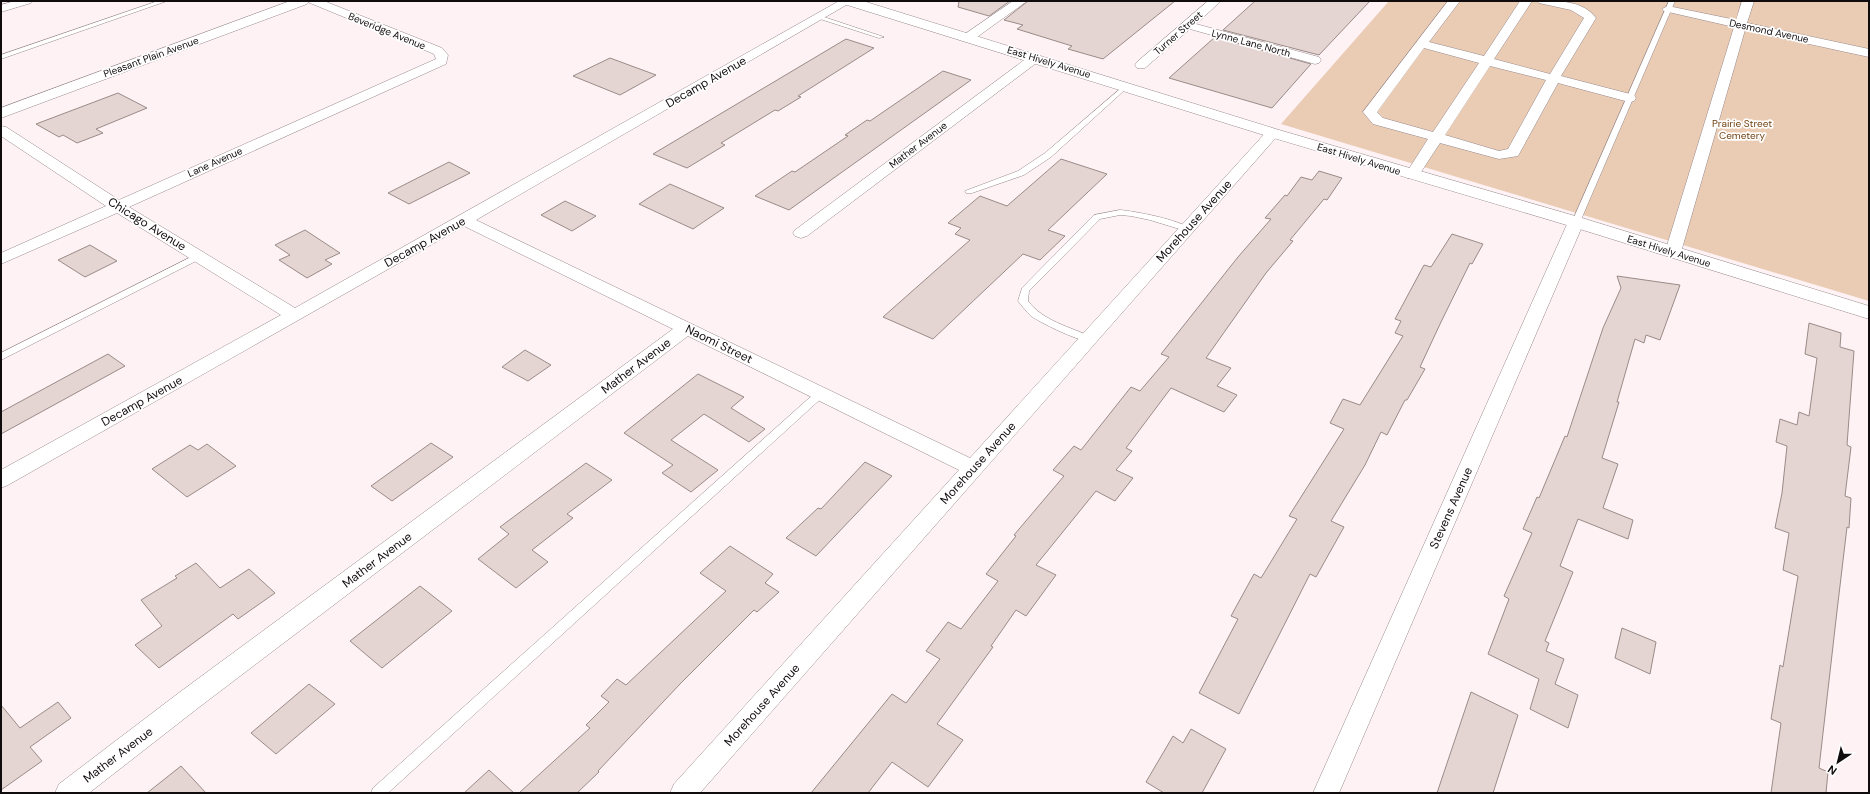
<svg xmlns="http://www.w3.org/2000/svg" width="1870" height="794" font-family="'DM Sans',sans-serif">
<rect width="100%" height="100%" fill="#fef2f4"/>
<!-- green -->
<path fill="#eacbb3" d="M1389,1H1869V301L1281,124Z"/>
<!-- building -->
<g fill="#e5d5d2" stroke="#9a8b88">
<path d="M959,1H1010L989,16L958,7Z"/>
<path d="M1028,1H1175L1103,59L1068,49L1072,46L1017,29L1023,25L1004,20Z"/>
<path d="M1255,1H1370L1319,55L1223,30Z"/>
<path d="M1215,37L1311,64L1272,108L1169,78Z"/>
<path d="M846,39L874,48L798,96L801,97L778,111L775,110L721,143L725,145L687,168L653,154Z"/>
<path d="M610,58L656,75L620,95L573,76Z"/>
<path d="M943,71L971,80L789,210L755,196L792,171L795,172L848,136L845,135L867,120L870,121Z"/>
<path d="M118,93L147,108L96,129L103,133L77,143L63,135L59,137L36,124Z"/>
<path d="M1061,159L1107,174L1048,230L1065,236L1040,260L1023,254L933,339L883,317L970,240L955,234L961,228L948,223L980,196L1007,206Z"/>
<path d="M449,162L470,173L409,204L388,193Z"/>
<path d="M1319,171L1342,178L1327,200L1324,199L1290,240L1293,241L1266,273L1206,358L1231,368L1217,386L1237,395L1224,412L1171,388L1126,448L1132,451L1116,470L1133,478L1115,501L1096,491L1036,565L1056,575L1026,616L1016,610L991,646L993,647L937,724L963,740L928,787L892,762L868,793H811L892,694L906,703L940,659L926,651L948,622L961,629L998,581L986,574L1016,536L1014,535L1064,476L1053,470L1074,446L1081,450L1131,387L1140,391L1169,357L1161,354L1238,257L1271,219L1265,218L1285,195L1287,196L1301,177L1312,180Z"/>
<path d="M670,184L724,208L693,229L639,204Z"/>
<path d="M565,201L596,216L572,231L541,215Z"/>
<path d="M305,230L340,253L325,260L332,264L307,278L279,260L290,255L275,245Z"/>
<path d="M1452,234L1483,244L1472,264L1470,263L1441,322L1420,367L1425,369L1407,400H1405L1387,435L1381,432L1365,465L1331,521L1344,527L1316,577L1310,574L1239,714L1199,693L1238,619L1231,616L1254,574L1261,578L1297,519L1289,516L1344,429L1330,423L1343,399L1360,405L1403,336L1395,333L1401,321L1395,319L1424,265L1431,267Z"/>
<path d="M90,245L117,261L85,277L58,260Z"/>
<path d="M1617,276L1680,285L1660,340L1646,335L1644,343L1635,339L1617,402H1619L1602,458L1618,464L1603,508L1633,520L1628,539L1578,519L1560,566L1573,572L1545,641L1549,643L1546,651L1564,659L1555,684L1578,695L1568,728L1530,709L1539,679L1488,654L1509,599L1504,596L1532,533L1523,529L1537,497L1539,498L1565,436L1567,437L1603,328L1621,288Z"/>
<path d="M1809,323L1841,333L1840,347L1854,351L1847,445L1851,447L1845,496L1851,498L1849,528L1847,527L1837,611L1819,768L1828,772L1826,793H1771L1781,723L1771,719L1780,665L1783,667L1798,576L1783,570L1789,533L1775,528L1782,493L1787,446L1776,442L1780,419L1797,425L1799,412L1809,416L1817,358L1805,354Z"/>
<path d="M525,350L551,365L528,381L502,367Z"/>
<path d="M108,354L125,366L1,434V412Z"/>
<path d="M698,374L744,397L731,408L765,429L749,442L704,414L671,440L718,470L691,492L662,473L673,465L624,433Z"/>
<path d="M431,443L453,457L392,501L371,486Z"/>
<path d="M207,444L236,466L187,497L152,469L190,445L198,450Z"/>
<path d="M865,462L892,476L816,556L786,538L818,508L821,509Z"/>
<path d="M586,463L612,480L567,514L573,518L532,550L548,562L516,588L478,559L509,534L500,527Z"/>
<path d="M730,546L773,574L765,583L779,592L757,612L754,610L680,684L598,771L599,772L577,793H519L590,728L586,725L609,702L601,696L617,679L626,685L726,591L700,573Z"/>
<path d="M196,563L220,588L249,569L275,593L238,619L233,614L159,668L135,645L162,626L141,600L177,578L175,576Z"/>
<path d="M420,586L452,611L382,668L350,641Z"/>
<path d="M1622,628L1656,642L1650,674L1615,658Z"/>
<path d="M309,684L335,704L276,754L251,733Z"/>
<path d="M1471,692L1518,715L1493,793H1437Z"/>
<path d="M58,702L71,718L30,747L42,761L1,790V705L20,728Z"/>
<path d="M1191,729L1226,749L1202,793H1164L1146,782L1173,736L1183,743Z"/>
<path d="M181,766L206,793H147Z"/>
<path d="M489,770L514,793H464Z"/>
</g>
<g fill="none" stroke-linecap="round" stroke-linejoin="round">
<!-- lane casing -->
<g stroke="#97898c" stroke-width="1">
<g id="lane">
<path d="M158,1H167L1,59V55Z"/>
<path d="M1669,1H1675L1580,222L1576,224H1573L1572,222Z"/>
<path d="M817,16H821L884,37L879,38L817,18Z"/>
<path d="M1126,84L1129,86L1128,87L1051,157L1024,175L972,193H966L965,191L1018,171L1045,153Z"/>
<path d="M1120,210C1134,211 1181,220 1190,229L1186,231L1150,220L1131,216L1120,215L1100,219L1029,291L1028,301C1043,321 1070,327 1092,337L1094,339L1092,341C1083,344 1039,322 1031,316C1026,311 1022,306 1018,301L1022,288L1094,215Z"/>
<path d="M199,253L203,256L202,258L1,360V353Z"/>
<path d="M821,390L825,391L826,393L825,395L388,793H371L373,788L817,391Z"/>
</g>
</g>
<!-- street casing -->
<g stroke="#97898c" stroke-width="1">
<g id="street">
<path d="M15,1H33L31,3L1,12V5Z"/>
<path d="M308,1H324L442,48L448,55L446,64L129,207L295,308L839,1H853L476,220L970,458L1268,130H1278L1280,133L700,793H670L674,784L959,470L688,336L198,708L89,793H55L59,784L180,692L673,329L464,226L8,485L1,488V470L281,315L117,213L1,264V253L106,206L1,136V126L6,127L119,200L436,59L434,54L310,3Z"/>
<path d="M1013,1H1027L973,40H965L963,37L965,34Z"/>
<path d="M1208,1H1221L1196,24L1319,57L1321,60L1319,63L1315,64L1190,29L1145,68H1137L1135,65L1137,62Z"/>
<path d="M1448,1H1460L1429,42L1484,56L1520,1H1532L1494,59L1550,74L1584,18L1571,10L1539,3L1537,1C1558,1 1583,0 1596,18L1561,76L1634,95L1636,98L1634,101L1629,102L1558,83L1518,156L1499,159L1440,143L1417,178H1407L1405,175L1428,139L1373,124L1363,112ZM1424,48L1479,63L1433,132L1383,118L1377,112ZM1490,66L1546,80L1508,149L1499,151L1445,135Z"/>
<path d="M1742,1H1754L1747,23L1869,49V57L1745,30L1681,252L1679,255L1673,257L1667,255L1665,252L1734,27L1664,11L1662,9L1668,6L1736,20Z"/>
<path d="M1035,54L1039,55L1041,58L1039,61L807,236L801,238L795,236L793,233L795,230L1031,55Z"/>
<path d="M1576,217L1582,219L1584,222L1339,793H1313L1568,222L1570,219Z"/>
</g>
</g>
<!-- secondary casing -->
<g stroke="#97898c" stroke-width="1">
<g id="secondary">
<path d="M290,1H309L307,4L1,118V108Z"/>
<path d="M842,1H863L1279,130L1582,218L1869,306V319L1570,226L1267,136L844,4Z"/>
</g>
</g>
<!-- lane -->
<use href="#lane" fill="#fff" fill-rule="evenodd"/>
<!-- street -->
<use href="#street" fill="#fff" fill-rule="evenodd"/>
<!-- secondary -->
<use href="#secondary" fill="#fff" fill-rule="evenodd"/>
</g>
<g text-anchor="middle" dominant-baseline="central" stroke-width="3.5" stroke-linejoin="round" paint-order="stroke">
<!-- far-street labels -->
<g font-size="10" fill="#100b0d" stroke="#fff">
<text transform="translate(387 31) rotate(22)">Beveridge Avenue</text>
<text transform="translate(1769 31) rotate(12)">Desmond Avenue</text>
<text transform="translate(1178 33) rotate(-41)">Turner Street</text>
<text transform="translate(1251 43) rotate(15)">Lynne Lane North</text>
<text transform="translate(151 57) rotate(-20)">Pleasant Plain Avenue</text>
<text transform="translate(1049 62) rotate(17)">East Hively Avenue</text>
<text transform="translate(918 145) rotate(-37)">Mather Avenue</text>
<text transform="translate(1359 159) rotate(17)">East Hively Avenue</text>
<text transform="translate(215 162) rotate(-24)">Lane Avenue</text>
<text transform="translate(1669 251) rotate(17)">East Hively Avenue</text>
</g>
<!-- far-park labels -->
<g font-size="10" fill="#724212" stroke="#fff">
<text x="1742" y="123">Prairie Street<tspan x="1742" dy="12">Cemetery</tspan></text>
</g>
<!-- street labels -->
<g font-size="12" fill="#100b0d" stroke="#fff">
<text transform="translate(706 82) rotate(-30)">Decamp Avenue</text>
<text transform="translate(1194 221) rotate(-48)">Morehouse Avenue</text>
<text transform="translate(147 224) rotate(32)">Chicago Avenue</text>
<text transform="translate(425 242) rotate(-29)">Decamp Avenue</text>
<text transform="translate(719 344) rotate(26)">Naomi Street</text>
<text transform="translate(636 366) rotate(-37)">Mather Avenue</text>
<text transform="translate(142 401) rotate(-29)">Decamp Avenue</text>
<text transform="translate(978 463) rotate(-48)">Morehouse Avenue</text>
<text transform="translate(1451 508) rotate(-66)">Stevens Avenue</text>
<text transform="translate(377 560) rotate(-37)">Mather Avenue</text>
<text transform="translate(762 705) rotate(-48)">Morehouse Avenue</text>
<text transform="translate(118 755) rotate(-37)">Mather Avenue</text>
</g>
</g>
<!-- border -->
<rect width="1870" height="794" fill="none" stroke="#100b0d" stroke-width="4"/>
<!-- north arrow -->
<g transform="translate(1838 762) rotate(215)" stroke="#ffffff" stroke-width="3" paint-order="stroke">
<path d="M0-3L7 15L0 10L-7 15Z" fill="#100b0d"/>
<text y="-6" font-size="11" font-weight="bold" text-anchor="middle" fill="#100b0d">N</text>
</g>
</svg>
